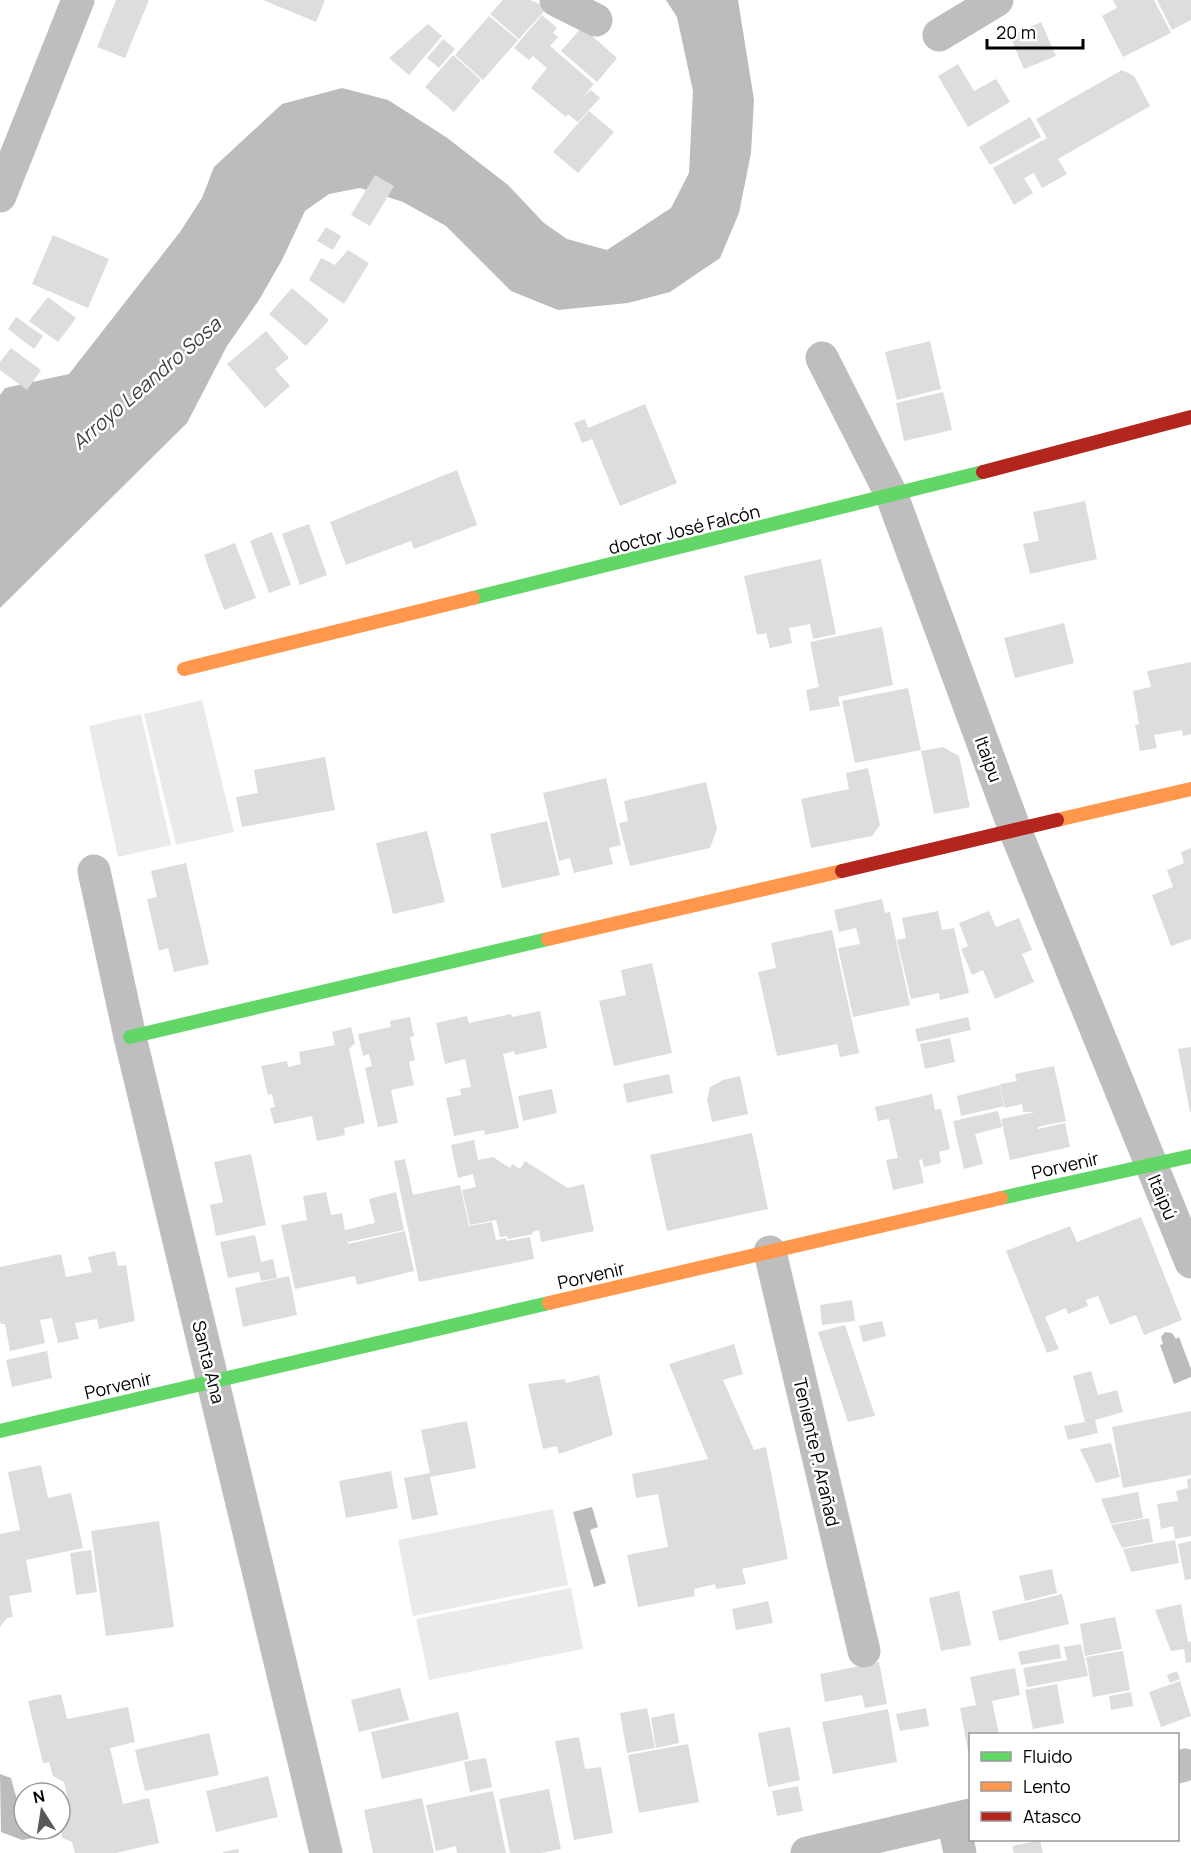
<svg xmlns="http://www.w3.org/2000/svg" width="1191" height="1853" font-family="Manrope,sans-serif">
<rect width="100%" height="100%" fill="#fff"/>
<!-- green -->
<g fill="#eaeaea">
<path d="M202,700L234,832L176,845L144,714Z"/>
<path d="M141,714L171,845L118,857L89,726Z"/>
<path d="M553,1509L568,1585L413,1616L398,1540Z"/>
<path d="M571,1588L583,1649L429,1680L416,1619Z"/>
</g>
<!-- water -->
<g fill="#bcbcbc">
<path d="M666,0H738L754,100L751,153L739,213L720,258L670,292L628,303L558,310L511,291L446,226L403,202L360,188L329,194L305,211L282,260L259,300L227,346L187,423L0,608V395L5,388L69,374L180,232L202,198L214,167L282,104L342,88L388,100L446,137L508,185L544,223L567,239L607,250L671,208L689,173L693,91L677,17Z"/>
<path d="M1165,1332L1172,1333L1176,1339L1179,1337L1191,1369V1377L1174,1384L1160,1345L1163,1344L1161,1337Z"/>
<path d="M592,1507L598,1527L590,1530L606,1583L594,1587L573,1512Z"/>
<path d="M0,1774L11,1778L17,1800L24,1809V1829H48L45,1836L22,1840L1,1832Z"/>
</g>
<!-- building -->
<g fill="#ddd">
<path d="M116,0H149L125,58L97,47Z"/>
<path d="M263,0H325L316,22Z"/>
<path d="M503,0H530L548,7L519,39L490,14Z"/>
<path d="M1113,0H1154L1171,33L1123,57L1102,16L1117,8Z"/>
<path d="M1157,0H1191V20L1172,30Z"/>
<path d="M542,15L557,28L553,33L558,37L550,46L594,84L583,97L591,90L600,98L578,122L568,114L566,117L531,88L547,68L533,56L529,60L514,48Z"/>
<path d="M489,16L518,40L483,80L455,55Z"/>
<path d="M1041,22L1056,56L1024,69L1010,36Z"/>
<path d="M428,24L442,36L409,75L389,58Z"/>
<path d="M582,27L617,58L597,82L561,51Z"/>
<path d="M443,39L455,49L439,68L427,58Z"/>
<path d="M453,55L481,80L454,112L425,87Z"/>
<path d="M958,64L974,91L996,79L1010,102L968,127L938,76Z"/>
<path d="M1122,70L1134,76L1150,106L1058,159L1067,174L1042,188L1034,173L1024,178L1033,193L1014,205L993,168L1047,138L1036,119Z"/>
<path d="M589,111L614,132L578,173L553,152Z"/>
<path d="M1030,117L1041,137L990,165L979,147Z"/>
<path d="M375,175L394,186L370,226L351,215Z"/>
<path d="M326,227L341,236L333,250L317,241Z"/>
<path d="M53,235L109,259L88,308L32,284Z"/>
<path d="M348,250L369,263L344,304L309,280L321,258L335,265Z"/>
<path d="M292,288L329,320L306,346L269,314Z"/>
<path d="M48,297L76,318L58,342L29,321Z"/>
<path d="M16,317L43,336L34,349L8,329Z"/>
<path d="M266,331L289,358L275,369L290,386L265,408L227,364Z"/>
<path d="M930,341L941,389L897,400L885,352Z"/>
<path d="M11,348L41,370L27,390L0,370V362Z"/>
<path d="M943,392L952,430L904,441L896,403Z"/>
<path d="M645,404L677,483L620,506L592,439L582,443L574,423L585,419L588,428Z"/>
<path d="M457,470L477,525L414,549L411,541L346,565L330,522Z"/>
<path d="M1085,501L1097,559L1030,574L1023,544L1039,541L1033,512Z"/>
<path d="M309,524L327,575L300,585L282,534Z"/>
<path d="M272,532L291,585L269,593L250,541Z"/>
<path d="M235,543L256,598L224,610L204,555Z"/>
<path d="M821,559L836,634L813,639L810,624L789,628L792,643L770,648L766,633L757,635L744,576Z"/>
<path d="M1064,623L1074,663L1015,678L1004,638Z"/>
<path d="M882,627L893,685L838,697L840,706L810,711L806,690L819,687L810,642Z"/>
<path d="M1191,662V734L1183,736L1182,730L1154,735L1157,748L1140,751L1135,725L1139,724L1133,691L1151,687L1147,671Z"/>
<path d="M908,688L921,750L855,763L842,701Z"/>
<path d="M943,747L959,756L970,807L934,814L921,751Z"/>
<path d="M325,757L335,810L242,827L236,797L258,793L254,770Z"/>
<path d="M868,768L880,825L872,836L811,848L801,799L849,789L846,773Z"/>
<path d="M606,778L621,845L609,848L613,864L574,873L570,858L559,861L543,793Z"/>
<path d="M706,782L717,829L710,848L630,866L619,823L628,821L624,801Z"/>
<path d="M547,821L560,875L502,888L490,834Z"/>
<path d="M427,831L445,902L393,914L376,843Z"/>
<path d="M1191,848V939L1171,946L1152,895L1173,887L1167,870L1184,863L1181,852Z"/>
<path d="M186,863L209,964L174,972L168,948L159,951L147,899L157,897L151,871Z"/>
<path d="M882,899L885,913L890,912L910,1005L853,1017L838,948L860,944L856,928L839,932L834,910Z"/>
<path d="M938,911L942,930L954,928L969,993L940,1000L939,993L911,999L897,940L906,938L902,918Z"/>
<path d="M989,911L996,927L1019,918L1032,950L1022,954L1034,982L995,999L983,970L972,975L961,949L968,946L959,923Z"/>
<path d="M832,930L859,1053L840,1057L837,1044L777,1056L758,972L776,968L771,943Z"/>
<path d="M652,963L672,1053L614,1066L599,1001L626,995L621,970Z"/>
<path d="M540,1011L547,1048L515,1055L514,1051L503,1054L519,1128L485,1135L484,1130L454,1136L446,1098L461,1095L460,1089L471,1087L465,1059L445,1064L436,1023L467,1016L469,1023L511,1014L512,1017Z"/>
<path d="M410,1017L414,1036L410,1037L415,1060L409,1062L414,1085L391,1090L398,1123L378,1127L365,1068L372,1066L369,1054L363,1056L358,1034L391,1027L390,1021Z"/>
<path d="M968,1017L971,1030L918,1042L915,1029Z"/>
<path d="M351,1027L355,1043L349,1049L365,1123L344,1128L345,1135L317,1141L312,1116L274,1124L270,1108L275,1107L272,1094L268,1095L261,1066L287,1061L288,1067L301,1064L299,1052L335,1045L332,1032Z"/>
<path d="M950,1038L955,1062L925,1069L920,1044Z"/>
<path d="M1191,1047V1112H1190L1178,1049Z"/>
<path d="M1054,1066L1066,1121L1038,1127V1129L1065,1123L1070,1147L1010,1160L1001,1119L1035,1112H1023L1022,1104L1005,1108L1000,1084L1017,1081L1015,1074Z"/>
<path d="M669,1074L673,1093L627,1103L623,1084Z"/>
<path d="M740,1076L748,1114L712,1122L707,1099L710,1087L723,1080Z"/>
<path d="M1000,1085L1004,1106L961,1116L957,1096Z"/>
<path d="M552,1089L557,1113L523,1121L518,1096Z"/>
<path d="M932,1094L935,1110L941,1109L950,1149L939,1152L941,1163L924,1167L922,1159L919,1160L924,1183L893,1190L886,1160L898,1158L889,1119L878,1121L875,1107Z"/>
<path d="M998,1111L1002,1127L975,1134L983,1164L964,1169L953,1121Z"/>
<path d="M752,1133L768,1209L667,1231L650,1155Z"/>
<path d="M474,1140L478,1160L493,1157L510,1168L512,1164L520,1169L525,1161L568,1188L584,1184L594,1231L541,1242L539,1230L532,1232L533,1234L508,1239L507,1236L500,1237L496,1220L470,1225L462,1190L476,1187L473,1174L458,1178L451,1145Z"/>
<path d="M251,1154L266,1225L216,1236L210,1205L223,1202L214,1162Z"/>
<path d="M405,1159L413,1195L460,1185L469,1226L492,1222L496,1240L506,1238L507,1241L530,1237L534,1259L419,1282L394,1161Z"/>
<path d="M326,1192L331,1215L342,1213L345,1230L375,1223L369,1199L396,1192L404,1230L348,1242L346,1235L348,1244L405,1231L414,1271L357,1285L355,1276L295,1289L281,1225L307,1220L303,1196Z"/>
<path d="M1141,1217L1182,1320L1144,1335L1136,1315L1110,1325L1098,1296L1086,1300L1088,1306L1068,1314L1066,1308L1045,1317L1059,1349L1047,1353L1006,1251L1070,1226L1077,1242Z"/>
<path d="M255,1235L261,1262L273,1259L277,1278L261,1281L259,1272L228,1278L220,1242Z"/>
<path d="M115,1251L118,1266L126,1265L135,1321L99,1329L97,1319L75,1323L79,1339L58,1343L52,1318L40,1320L45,1343L10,1351L5,1324H1L0,1321V1267L61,1254L66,1277L92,1272L88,1257Z"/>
<path d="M289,1276L297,1315L243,1327L235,1288Z"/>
<path d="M852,1300L855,1321L822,1325L820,1305Z"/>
<path d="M882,1321L886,1336L863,1342L859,1326Z"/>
<path d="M845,1325L875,1416L848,1422L818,1332Z"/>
<path d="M734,1344L743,1374L723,1380L754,1450L766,1447L788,1559L742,1569L746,1584L716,1589L715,1584L694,1589L695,1596L638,1607L627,1555L668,1547L658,1494L636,1498L632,1474L708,1459L669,1364Z"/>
<path d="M47,1351L52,1378L12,1387L6,1360Z"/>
<path d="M1091,1371L1098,1395L1117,1390L1123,1412L1095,1420L1098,1433L1068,1440L1064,1426L1085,1422L1073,1376Z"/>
<path d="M599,1375L613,1435L559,1454L557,1446L543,1449L528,1384L565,1379L566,1383Z"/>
<path d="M1191,1411V1475L1123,1488L1112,1427Z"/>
<path d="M467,1421L476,1468L430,1477L438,1515L412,1520L404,1478L430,1473L421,1430Z"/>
<path d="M1111,1443L1120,1477L1096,1483L1080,1449Z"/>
<path d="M41,1465L48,1498L71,1493L83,1548L26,1560L32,1592L9,1596L13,1617L7,1618L0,1627V1534L20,1530L8,1472Z"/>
<path d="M391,1471L398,1508L346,1518L339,1481Z"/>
<path d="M1191,1478V1536L1175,1539L1173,1526L1161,1529L1157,1504L1178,1501L1176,1491L1188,1488L1187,1479Z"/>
<path d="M1138,1492L1143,1518L1111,1524L1101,1499Z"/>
<path d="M1149,1518L1153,1542L1122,1548L1111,1525Z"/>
<path d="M159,1521L174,1627L106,1636L91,1531Z"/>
<path d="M1175,1540L1179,1563L1131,1572L1123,1549Z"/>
<path d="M1191,1541V1579L1185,1580L1178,1544Z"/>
<path d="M91,1550L97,1592L76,1595L70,1553Z"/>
<path d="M1052,1569L1057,1593L1025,1601L1019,1576Z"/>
<path d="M959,1591L971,1645L941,1651L929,1598Z"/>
<path d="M1062,1594L1069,1624L999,1641L992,1611Z"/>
<path d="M768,1601L773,1623L736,1630L732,1609Z"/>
<path d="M1181,1604L1188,1642L1191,1641V1662L1186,1663L1184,1649L1171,1651L1155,1610Z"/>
<path d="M1115,1617L1122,1649L1085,1656L1080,1624Z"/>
<path d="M1059,1644L1061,1658L1021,1665L1018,1652Z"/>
<path d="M1081,1644L1088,1676L1027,1687L1023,1668L1067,1660L1064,1647Z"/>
<path d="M1123,1651L1130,1690L1093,1697L1086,1657Z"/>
<path d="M879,1662L887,1704L865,1708L862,1695L825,1702L820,1674Z"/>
<path d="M1015,1668L1020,1695L992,1701L999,1734H970V1750L968,1751L960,1708L976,1705L970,1677Z"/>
<path d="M1177,1671L1180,1679L1170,1683L1167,1675Z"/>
<path d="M1180,1681L1191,1716L1161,1727L1149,1692Z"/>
<path d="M1057,1684L1064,1723L1033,1729L1025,1690Z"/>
<path d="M400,1688L409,1720L359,1732L351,1700Z"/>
<path d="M1131,1692L1133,1706L1111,1710L1109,1696Z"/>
<path d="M61,1694L67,1719L128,1707L135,1742L110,1748L123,1804L149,1798L159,1843L116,1853H75L72,1842L62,1838L60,1820L70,1807L64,1782L53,1776L49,1762L43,1763L28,1701Z"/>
<path d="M647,1708L655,1748L627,1753L620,1713Z"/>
<path d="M926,1708L929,1726L900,1731L896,1714Z"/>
<path d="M888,1709L897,1762L833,1774L822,1722Z"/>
<path d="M458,1712L469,1759L382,1779L371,1732Z"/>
<path d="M674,1713L679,1743L656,1748L651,1718Z"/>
<path d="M790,1727L800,1780L768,1787L758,1733Z"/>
<path d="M209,1733L219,1775L145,1791L135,1750Z"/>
<path d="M579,1737L585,1769L601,1767L613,1833L574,1840L555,1741Z"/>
<path d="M688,1744L699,1802L639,1813L628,1755Z"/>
<path d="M486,1758L492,1787L470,1792L464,1762Z"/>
<path d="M268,1776L278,1817L216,1832L206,1791Z"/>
<path d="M798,1786L803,1811L777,1816L772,1791Z"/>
<path d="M549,1789L561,1849L541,1853H510L499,1799Z"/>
<path d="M493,1791L506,1853H457L456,1846L436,1851L426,1805Z"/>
<path d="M422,1798L434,1853H373L364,1810Z"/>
<path d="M1040,1840L1043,1853H1014L1012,1846Z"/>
<path d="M238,1849L239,1853H223V1852Z"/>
</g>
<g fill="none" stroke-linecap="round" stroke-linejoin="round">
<!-- street -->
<g stroke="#bebebe" stroke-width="33">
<path d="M556,0L596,20"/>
<path d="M939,35L997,0"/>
<path d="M0,196L78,0"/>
<path d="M822,358L892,496L1015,830L1191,1262"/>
<path d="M94,871L130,1037L326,1853"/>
<path d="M770,1252L864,1651"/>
<path d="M1178,1767L1185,1765"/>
<path d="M953,1819L960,1853"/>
<path d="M807,1853L970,1815"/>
</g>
<!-- fast -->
<g stroke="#63d668" stroke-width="14">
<path d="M473,598L983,472"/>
<path d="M130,1037L548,939"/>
<path d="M1001,1198L1191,1156"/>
<path d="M0,1431L549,1303"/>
</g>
<!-- slow -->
<g stroke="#ff974d" stroke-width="14">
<path d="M184,669L473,598"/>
<path d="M1057,820L1191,789"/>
<path d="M548,939L842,871"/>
<path d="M549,1303L1001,1198"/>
</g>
<!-- jam -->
<g stroke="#b3261e" stroke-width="14">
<path d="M983,472L1191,417"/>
<path d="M842,871L1057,820"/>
</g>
</g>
<g text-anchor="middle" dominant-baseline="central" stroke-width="5" stroke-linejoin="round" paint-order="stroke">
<!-- street labels -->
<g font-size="18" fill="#000" stroke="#fff">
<text transform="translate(684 529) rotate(-14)">doctor José Falcón</text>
<text transform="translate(989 759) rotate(70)">Itaipu</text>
<text transform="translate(1065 1165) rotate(-13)">Porvenir</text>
<text transform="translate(1163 1197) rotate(67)">Itaipú</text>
<text transform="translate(591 1275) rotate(-13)">Porvenir</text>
<text transform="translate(209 1362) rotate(76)">Santa Ana</text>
<text transform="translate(118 1385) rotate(-13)">Porvenir</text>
<text transform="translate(817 1452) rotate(77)">Teniente P. Arañad</text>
</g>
<!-- water labels -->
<g font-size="20" font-style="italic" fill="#414141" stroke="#fff">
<text transform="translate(146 383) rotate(-41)">Arroyo Leandro Sosa</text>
</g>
</g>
<!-- legend -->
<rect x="969" y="1733" width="210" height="108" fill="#ffffff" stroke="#999999" stroke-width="1.5"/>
<rect x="981" y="1752" width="30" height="9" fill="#63d668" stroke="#999999" stroke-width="1.5"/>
<text x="1023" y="1763" font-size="18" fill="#000000">Fluido</text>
<rect x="981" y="1782" width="30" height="9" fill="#ff974d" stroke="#999999" stroke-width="1.5"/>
<text x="1023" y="1793" font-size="18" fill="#000000">Lento</text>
<rect x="981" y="1812" width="30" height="9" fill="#b3261e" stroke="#999999" stroke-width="1.5"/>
<text x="1023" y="1823" font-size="18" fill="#000000">Atasco</text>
<!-- north arrow -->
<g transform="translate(42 1811) rotate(348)"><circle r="28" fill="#ffffff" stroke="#999999" stroke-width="1.5"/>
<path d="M0-4.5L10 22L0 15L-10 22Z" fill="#595959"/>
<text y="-9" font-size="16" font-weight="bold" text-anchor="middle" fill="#000000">N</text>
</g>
<!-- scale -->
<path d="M987 39v9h96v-9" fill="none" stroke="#000000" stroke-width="3"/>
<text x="996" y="39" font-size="18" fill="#000000" stroke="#ffffff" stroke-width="4.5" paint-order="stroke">20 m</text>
</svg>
